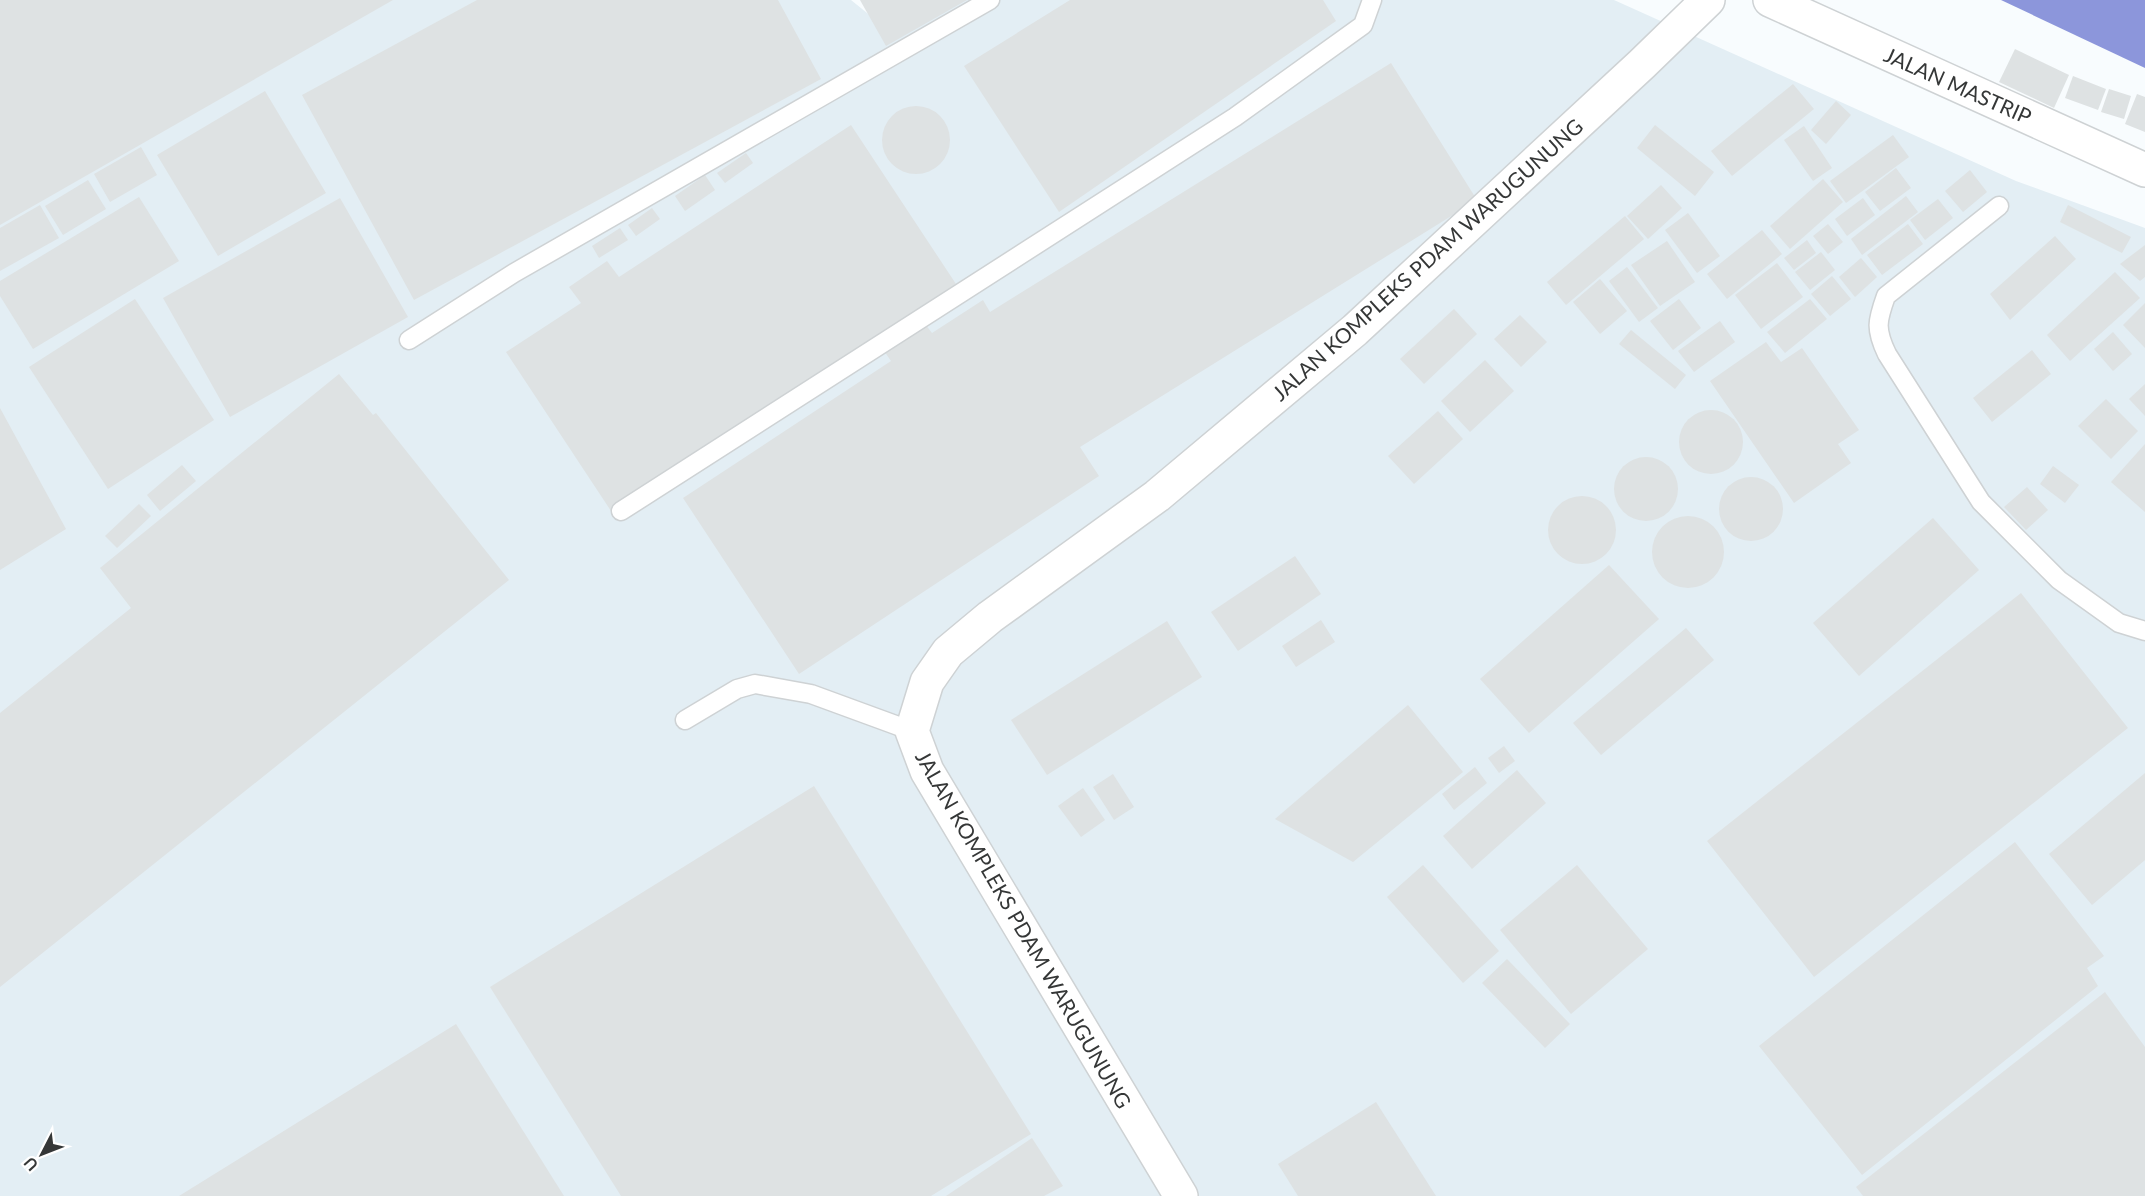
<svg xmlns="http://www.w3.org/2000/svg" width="2145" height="1196" font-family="Lato,sans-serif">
<rect width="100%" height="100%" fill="#f8fcfe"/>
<!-- built -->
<path fill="#e3eef4" d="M0,0H851L888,30L942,0H1614L2016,181L2145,228V1196H0Z"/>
<!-- water -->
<path fill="#8c96db" d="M2001,0H2145V68Z"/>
<!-- building -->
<g fill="#dee2e3">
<path d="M0,0H393L0,225Z"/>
<path d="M477,0H778L821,79L414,300L302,95Z"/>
<path d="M860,0H967L886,46Z"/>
<path d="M1070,0H1323L1336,21L1059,212L964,66Z"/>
<path d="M2015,49L2069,75L2054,108L1999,82Z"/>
<path d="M1391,63L1477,200L1080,447L1099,476L799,674L683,498L891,361L882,348L922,320L932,333L983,300L990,312Z"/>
<path d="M2073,76L2106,89L2098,110L2065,98Z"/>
<path d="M1793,84L1814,109L1732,176L1711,151Z"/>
<path d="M2109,89L2131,96L2124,119L2101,112Z"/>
<path d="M265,91L326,193L218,256L157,155Z"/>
<path d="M2137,94L2145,97V132L2125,124Z"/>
<path d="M1836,101L1851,115L1826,144L1811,130Z"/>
<circle cx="916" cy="140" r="34"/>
<path d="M851,125L956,284L611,511L506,352L581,303L569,287L607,261L619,277Z"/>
<path d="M1655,125L1714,172L1695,196L1637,148Z"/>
<path d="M1804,126L1832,168L1813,181L1784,140Z"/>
<path d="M1893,135L1909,157L1846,203L1830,181Z"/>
<path d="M141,147L157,175L110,202L94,174Z"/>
<path d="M746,153L753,163L725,183L717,173Z"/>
<path d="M1896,168L1911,188L1880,211L1865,192Z"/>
<path d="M1970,170L1987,192L1963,212L1945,191Z"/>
<path d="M705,175L715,190L685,211L675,196Z"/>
<path d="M1823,179L1843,202L1790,249L1770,226Z"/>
<path d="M88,180L106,209L63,235L45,206Z"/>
<path d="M1661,185L1682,208L1648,239L1627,216Z"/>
<path d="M1906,196L1918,212L1862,255L1851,239Z"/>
<path d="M139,197L179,261L33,349L0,296V281Z"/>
<path d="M340,198L408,317L230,417L163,298Z"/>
<path d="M1863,198L1875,215L1847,236L1835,219Z"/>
<path d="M1938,199L1953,218L1925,240L1910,220Z"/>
<path d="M40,205L59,238L0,271V228Z"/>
<path d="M2068,205L2131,237L2122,253L2060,222Z"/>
<path d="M652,208L660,219L636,236L628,225Z"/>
<path d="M1688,213L1720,256L1697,273L1665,230Z"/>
<path d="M1625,216L1644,239L1566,305L1547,282Z"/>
<path d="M1828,224L1843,242L1828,254L1813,236Z"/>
<path d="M1908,224L1923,244L1882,275L1867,255Z"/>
<path d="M620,228L628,240L599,258L592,246Z"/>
<path d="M1762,230L1782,254L1727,299L1707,274Z"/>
<path d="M2055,236L2076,259L2010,320L1990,294Z"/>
<path d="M1807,240L1816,253L1794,270L1784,258Z"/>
<path d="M1667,241L1695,282L1660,306L1631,265Z"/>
<path d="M2145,245V277L2140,281L2120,264Z"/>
<path d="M1821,252L1835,270L1810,290L1795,272Z"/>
<path d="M1861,258L1877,277L1855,297L1839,277Z"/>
<path d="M1777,263L1803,297L1761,329L1735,295Z"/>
<path d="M1627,267L1658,308L1639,322L1609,281Z"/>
<path d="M2115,272L2140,298L2070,361L2047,335Z"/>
<path d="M1832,276L1851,299L1830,316L1811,294Z"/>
<path d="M1600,279L1627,311L1600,334L1573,302Z"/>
<path d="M135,299L214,420L108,489L29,367Z"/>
<path d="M1679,299L1701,328L1673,350L1650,321Z"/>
<path d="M1810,299L1827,319L1785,353L1767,332Z"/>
<path d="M2145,303V348L2123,325Z"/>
<path d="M1454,309L1477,334L1424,384L1400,359Z"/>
<path d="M1520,315L1547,342L1521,367L1494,339Z"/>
<path d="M1720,321L1735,342L1694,372L1678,351Z"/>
<path d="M1631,330L1686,375L1675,389L1619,344Z"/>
<path d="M2113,332L2132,354L2113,371L2094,349Z"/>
<path d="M1766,342L1781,362L1802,348L1859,430L1838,444L1851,463L1794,503L1710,381Z"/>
<path d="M2032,350L2051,374L1992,422L1973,398Z"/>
<path d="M1485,360L1514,391L1470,432L1441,401Z"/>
<path d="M339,374L373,415L376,413L509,580L0,987V713L131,608L100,568Z"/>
<path d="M2145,384V416L2129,399Z"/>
<path d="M2106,399L2138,431L2111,459L2078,426Z"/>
<path d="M0,408L66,529L0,570Z"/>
<circle cx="1711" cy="442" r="32"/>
<path d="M1438,411L1463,439L1414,484L1388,456Z"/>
<path d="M2145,444V512L2111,482Z"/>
<circle cx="1646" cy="489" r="32"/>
<path d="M182,465L196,481L160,511L147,495Z"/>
<path d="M2053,466L2079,485L2065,503L2040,484Z"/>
<circle cx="1751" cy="509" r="32"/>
<path d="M2027,487L2048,510L2026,530L2004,507Z"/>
<circle cx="1582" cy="530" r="34"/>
<path d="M139,504L151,516L117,548L105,536Z"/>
<circle cx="1688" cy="552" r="36"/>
<path d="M1933,518L1979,570L1859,676L1813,623Z"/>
<path d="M1295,556L1321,594L1238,651L1211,612Z"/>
<path d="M1609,565L1659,619L1529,733L1480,679Z"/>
<path d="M2021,593L2128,728L1814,977L1707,841Z"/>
<path d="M1321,620L1335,642L1296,667L1282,646Z"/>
<path d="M1167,621L1202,677L1047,775L1011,720Z"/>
<path d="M1686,628L1714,660L1601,755L1573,723Z"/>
<path d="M1408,705L1463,772L1353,862L1275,819Z"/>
<path d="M1504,746L1515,761L1499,773L1488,758Z"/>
<path d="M1475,767L1487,783L1454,810L1442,794Z"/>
<path d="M1517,770L1546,803L1472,869L1443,836Z"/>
<path d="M2145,773V860L2092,905L2049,854Z"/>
<path d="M1113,774L1134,807L1114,820L1093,787Z"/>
<path d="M814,786L1031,1134L931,1196H621L490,987Z"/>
<path d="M1083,788L1105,820L1081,837L1058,806Z"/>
<path d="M2015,842L2104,956L2087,968L2098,986L1862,1175L1759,1046Z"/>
<path d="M1423,865L1499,951L1463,983L1387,897Z"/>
<path d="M1577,865L1648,949L1571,1014L1500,930Z"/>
<path d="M1507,959L1570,1024L1545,1048L1482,983Z"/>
<path d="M2105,992L2145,1047V1196H1863L1856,1187Z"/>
<path d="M456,1024L564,1196H179Z"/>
<path d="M1376,1102L1436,1196H1298L1278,1164Z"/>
<path d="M1032,1138L1063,1186L1044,1196H946Z"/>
</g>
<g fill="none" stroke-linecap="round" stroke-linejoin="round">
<!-- lane casing -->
<g stroke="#ced2d4" stroke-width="21">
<g id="lane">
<path d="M1999,206L1886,296C1877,321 1875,329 1887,354L1981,502L2059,580L2119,623L2145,631"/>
<path d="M409,340L514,273L990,0"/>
<path d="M621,511L1235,117L1363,25L1372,0"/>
<path d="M685,720L737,689L755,684L811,694L912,731"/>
</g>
</g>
<!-- street casing -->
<g stroke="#ced2d4" stroke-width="36">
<path id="street" d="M1181,1196L927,771L912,731L927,682L948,652L990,617L1157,496L1355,330L1642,64L1708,0"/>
</g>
<!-- primary casing -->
<g stroke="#ced2d4" stroke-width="36">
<path id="primary" d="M1770,0L2145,170"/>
</g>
<!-- lane -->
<use href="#lane" stroke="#fff" stroke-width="18"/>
<!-- street -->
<use href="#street" stroke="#fff" stroke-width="33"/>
<!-- primary -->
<use href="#primary" stroke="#fff" stroke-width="33"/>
</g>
<g text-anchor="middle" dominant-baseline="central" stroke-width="4.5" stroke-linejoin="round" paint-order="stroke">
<!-- street labels -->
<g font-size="21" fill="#353737" stroke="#fff">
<text transform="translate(1958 85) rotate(24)">JALAN MASTRIP</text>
<text transform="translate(1427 259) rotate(-42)">JALAN KOMPLEKS PDAM WARUGUNUNG</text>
<text transform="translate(1024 929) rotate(60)">JALAN KOMPLEKS PDAM WARUGUNUNG</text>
</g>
</g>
<!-- north arrow -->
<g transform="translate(42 1154) rotate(228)" stroke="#ffffff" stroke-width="4.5" paint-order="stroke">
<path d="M0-4.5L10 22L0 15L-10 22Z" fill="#353737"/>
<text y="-9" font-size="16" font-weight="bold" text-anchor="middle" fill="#353737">U</text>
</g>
</svg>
